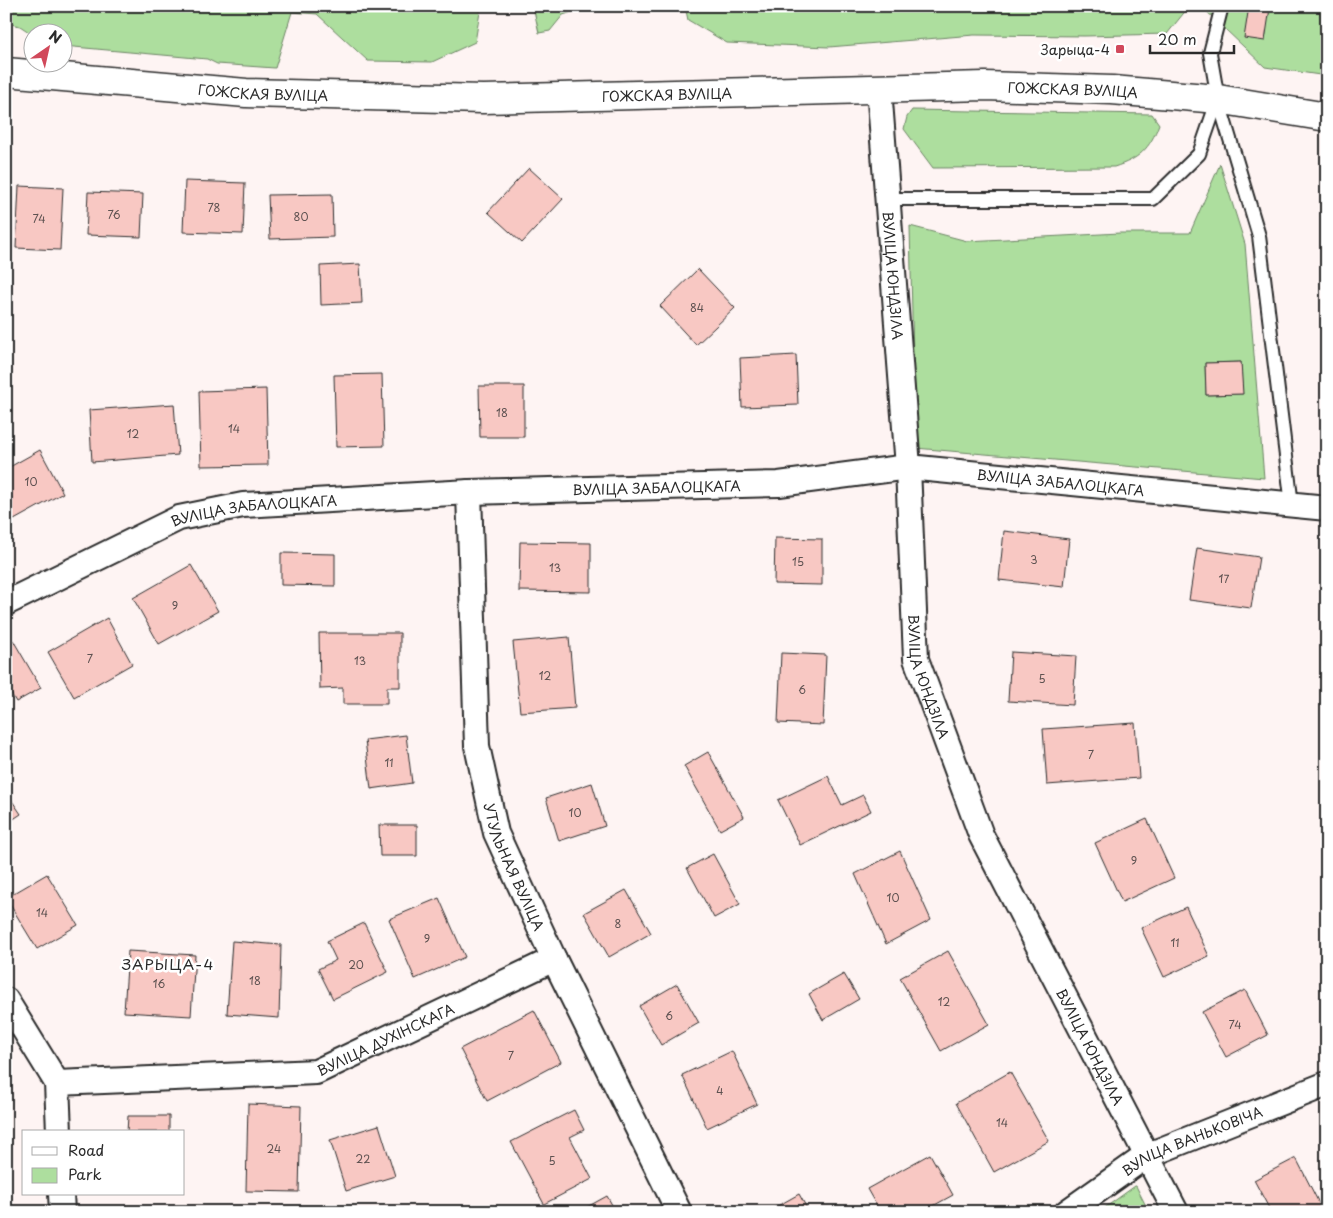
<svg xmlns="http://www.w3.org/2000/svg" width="1333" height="1218" font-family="'Playpen Sans',sans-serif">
<rect width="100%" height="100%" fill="#fef4f3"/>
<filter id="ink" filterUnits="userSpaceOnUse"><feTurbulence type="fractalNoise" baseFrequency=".02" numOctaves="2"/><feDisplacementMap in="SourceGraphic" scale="10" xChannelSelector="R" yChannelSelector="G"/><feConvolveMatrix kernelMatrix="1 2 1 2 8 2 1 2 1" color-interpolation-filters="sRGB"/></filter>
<g filter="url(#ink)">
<!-- green -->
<g fill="#adde9e" stroke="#6c8464" fill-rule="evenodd">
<path d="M6,6H481L475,42L432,62L368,61L317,14L292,12L275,68L217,64L207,59L63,46L62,32L32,34L20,26L6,23Z"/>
<path d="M533,6H590L563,15L550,31L539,33Z"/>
<path d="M685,6H1186L1187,9L1167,34L1085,36L974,35L829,47L727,43L688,20Z"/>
<path d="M1204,6H1327V76L1265,67L1204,9Z"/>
<path d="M912,110L1152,114L1159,124C1150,149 1139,159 1114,167L933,168L904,129L907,117Z"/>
<path d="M1220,164L1245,244L1264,478L915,448L910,226L967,241L1120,233H1190ZM1241,362L1242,394L1206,395L1205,363Z"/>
<path d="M1136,1186L1149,1212H1099L1135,1186Z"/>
</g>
<!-- building -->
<g fill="#f8c8c3" stroke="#2b2b2b">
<path d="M1249,6L1270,8L1265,41L1244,38Z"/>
<path d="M529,168L563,199L522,243L488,212Z"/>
<path d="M185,181L245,183L243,234L183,232Z"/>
<path d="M19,186L63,188L60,250L16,248Z"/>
<path d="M88,192L143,194L141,237L86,235Z"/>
<path d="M332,194L333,237L270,239L268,195Z"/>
<path d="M360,264L362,303L321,305L320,266Z"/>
<path d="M698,269L735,308L696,345L660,306Z"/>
<path d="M796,355L798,405L742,407L740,358Z"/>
<path d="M1241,362L1243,394L1206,395L1205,363Z"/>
<path d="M382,374L384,446L336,447L334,375Z"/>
<path d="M479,386H524V437H480Z"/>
<path d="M266,389L268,465L201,466L199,391Z"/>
<path d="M174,404L178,455L92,462L89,410Z"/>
<path d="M40,450L63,493L14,520L6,507V469Z"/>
<path d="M1004,531L1069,539L1064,587L999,580Z"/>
<path d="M775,538L822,539V585L774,584Z"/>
<path d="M520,542L591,543V592L519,591Z"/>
<path d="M1197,548L1259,557L1251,608L1189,600Z"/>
<path d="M281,553L335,554V586L281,585Z"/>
<path d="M191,565L218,611L159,644L133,598Z"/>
<path d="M107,618L132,664L74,697L48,652Z"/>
<path d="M319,633H400V687H387V704H343V688L320,689Z"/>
<path d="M569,637L575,708L520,712L513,642Z"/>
<path d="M13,640L41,688L16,702L6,685V644Z"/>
<path d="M1011,652L1076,656L1073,705L1008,701Z"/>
<path d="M781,653L826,655L823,725L778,723Z"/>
<path d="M1135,723L1139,778L1047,785L1043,729Z"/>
<path d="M406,735L412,783L371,789L365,740Z"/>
<path d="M708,752L744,817L720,830L684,766Z"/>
<path d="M828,776L842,805L863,795L871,811L800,845L778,800Z"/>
<path d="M592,783L605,826L559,841L546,798Z"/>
<path d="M6,792L21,814L6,824Z"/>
<path d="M1147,819L1174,878L1122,902L1095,843Z"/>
<path d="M379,825H417V856H380Z"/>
<path d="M900,851L931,920L886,944L855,874Z"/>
<path d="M713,854L740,904L714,918L687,868Z"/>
<path d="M47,874L78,925L37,949L6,898Z"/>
<path d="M626,890L651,933L609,957L584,913Z"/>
<path d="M439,898L465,957L415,979L389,919Z"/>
<path d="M1186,907L1209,956L1164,977L1141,928Z"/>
<path d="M364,923L388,972L333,999L318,969L336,960L327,941Z"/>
<path d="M232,941L281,945L279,1018L227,1014Z"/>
<path d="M128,951L195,955L191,1016L124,1012Z"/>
<path d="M948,951L989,1024L941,1051L900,978Z"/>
<path d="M844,974L859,999L823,1020L809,994Z"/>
<path d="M677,984L699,1023L661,1045L639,1006Z"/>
<path d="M1245,990L1268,1035L1226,1057L1202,1012Z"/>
<path d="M534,1010L561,1062L487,1101L460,1049Z"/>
<path d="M732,1051L757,1104L707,1128L682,1075Z"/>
<path d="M1010,1072L1049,1141L994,1172L956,1103Z"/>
<path d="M248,1104L301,1106L299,1192L246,1191Z"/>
<path d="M574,1110L584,1130L570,1137L592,1179L544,1204L511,1142Z"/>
<path d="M128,1116H169V1132H127Z"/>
<path d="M379,1125L395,1176L346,1191L330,1140Z"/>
<path d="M930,1154L953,1195L922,1212H880L867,1189Z"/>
<path d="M1296,1158L1323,1211L1322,1212H1271L1254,1180Z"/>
<path d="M799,1194L809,1212H767Z"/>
<path d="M607,1196L616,1212H578Z"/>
</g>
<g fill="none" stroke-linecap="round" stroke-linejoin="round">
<!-- lane casing -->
<g stroke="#2b2b2b" stroke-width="16">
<g id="lane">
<path d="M1222,6L1210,53L1218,99L1259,236L1292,505"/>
<path d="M887,199H1153L1199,154L1218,99"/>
</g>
</g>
<!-- street casing -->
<g stroke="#2b2b2b" stroke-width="28">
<g id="street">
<path id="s1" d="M879,88L908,467L916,659L981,835L1176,1212"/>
<path id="s2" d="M469,492L477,746L496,833L554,959L679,1212"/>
<path id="s3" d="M6,603L179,518L243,505L469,492L779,484L908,467L1327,508"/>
<path d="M6,1000L57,1083L59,1132"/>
<path id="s4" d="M57,1083L316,1072L554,959"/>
<path d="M61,1194L62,1212"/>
<path id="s5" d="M1067,1212L1146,1156L1327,1084"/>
</g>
</g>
<!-- secondary casing -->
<g stroke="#2b2b2b" stroke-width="31">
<g id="secondary">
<path id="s6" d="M6,72L246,93L483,99L985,86L1112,90L1218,99L1327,117"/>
</g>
</g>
<!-- lane -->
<use href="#lane" stroke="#fff" stroke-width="12"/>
<!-- street -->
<use href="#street" stroke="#fff" stroke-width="24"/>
<!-- secondary -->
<use href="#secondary" stroke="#fff" stroke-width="28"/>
</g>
</g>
<!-- markers -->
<rect fill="#d1495b" stroke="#fff" stroke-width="2" x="1115" y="44" width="10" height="10" rx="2.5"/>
<g text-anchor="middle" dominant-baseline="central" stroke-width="5" stroke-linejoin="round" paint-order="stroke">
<!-- number labels -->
<g font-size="11" fill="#5e5251">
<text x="214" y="207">78</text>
<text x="114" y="214">76</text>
<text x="301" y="216">80</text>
<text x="39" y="218">74</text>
<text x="697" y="307">84</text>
<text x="502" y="412">18</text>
<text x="234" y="428">14</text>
<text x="133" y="433">12</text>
<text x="31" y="481">10</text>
<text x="1034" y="559">3</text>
<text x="798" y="561">15</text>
<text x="555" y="567">13</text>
<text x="1224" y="578">17</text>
<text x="175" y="605">9</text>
<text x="90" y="658">7</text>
<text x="360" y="660">13</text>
<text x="545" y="675">12</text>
<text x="1042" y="678">5</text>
<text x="802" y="689">6</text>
<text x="1091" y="754">7</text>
<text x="389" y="762">11</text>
<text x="575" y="812">10</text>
<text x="1134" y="860">9</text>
<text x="893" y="897">10</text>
<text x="42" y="912">14</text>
<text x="618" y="923">8</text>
<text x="427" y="938">9</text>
<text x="1175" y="942">11</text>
<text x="356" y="964">20</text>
<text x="255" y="980">18</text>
<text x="159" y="983">16</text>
<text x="944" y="1001">12</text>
<text x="669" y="1015">6</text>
<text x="1235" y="1024">74</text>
<text x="511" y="1055">7</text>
<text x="720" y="1090">4</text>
<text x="1002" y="1122">14</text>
<text x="274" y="1148">24</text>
<text x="363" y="1158">22</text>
<text x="552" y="1160">5</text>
</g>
<!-- poi labels -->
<g font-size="14" fill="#2b2b2b" stroke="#fff" text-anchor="end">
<text x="1110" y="49">Зарыца-4</text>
</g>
<!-- street labels -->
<g font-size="14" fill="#2b2b2b" stroke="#fff">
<text stroke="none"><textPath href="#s6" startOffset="1068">ГОЖСКАЯ ВУЛІЦА</textPath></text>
<text stroke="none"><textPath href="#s6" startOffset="258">ГОЖСКАЯ ВУЛІЦА</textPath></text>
<text stroke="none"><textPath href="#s6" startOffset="662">ГОЖСКАЯ ВУЛІЦА</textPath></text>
<text stroke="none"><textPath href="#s1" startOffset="188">ВУЛІЦА ЮНДЗІЛА</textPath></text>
<text stroke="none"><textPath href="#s3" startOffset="1078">ВУЛІЦА ЗАБАЛОЦКАГА</textPath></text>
<text stroke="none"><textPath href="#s3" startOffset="672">ВУЛІЦА ЗАБАЛОЦКАГА</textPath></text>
<text stroke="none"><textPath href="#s3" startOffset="268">ВУЛІЦА ЗАБАЛОЦКАГА</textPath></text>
<text stroke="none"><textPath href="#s1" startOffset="592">ВУЛІЦА ЮНДЗІЛА</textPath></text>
<text stroke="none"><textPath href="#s2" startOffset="381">УТУЛЬНАЯ ВУЛІЦА</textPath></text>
<text stroke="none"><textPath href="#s4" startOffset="336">ВУЛІЦА ДУХІНСКАГА</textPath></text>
<text stroke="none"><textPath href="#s1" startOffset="998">ВУЛІЦА ЮНДЗІЛА</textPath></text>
<text stroke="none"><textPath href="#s5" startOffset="145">ВУЛІЦА ВАНЬКОВІЧА</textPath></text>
</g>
<!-- neighbourhood labels -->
<g font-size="15" letter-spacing="1" fill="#2b2b2b" stroke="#fff">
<text x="168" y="963">ЗАРЫЦА-4</text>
</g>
</g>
<!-- margin -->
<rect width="1333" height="1218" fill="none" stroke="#fff" stroke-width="25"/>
<rect x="12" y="12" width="1308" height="1193" fill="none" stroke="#2b2b2b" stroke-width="2" filter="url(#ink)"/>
<!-- legend -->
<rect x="22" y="1130" width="162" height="65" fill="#ffffff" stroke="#aaaaaa"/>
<rect x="32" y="1147" width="25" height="8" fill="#ffffff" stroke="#aaaaaa"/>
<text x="68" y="1156" font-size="15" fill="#2b2b2b">Road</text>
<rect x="32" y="1168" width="25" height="15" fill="#adde9e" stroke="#aaaaaa"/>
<text x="68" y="1180" font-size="15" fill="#2b2b2b">Park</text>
<!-- north arrow -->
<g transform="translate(48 48) rotate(34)"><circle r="24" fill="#ffffff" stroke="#aaaaaa"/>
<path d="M0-4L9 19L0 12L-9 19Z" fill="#d1495b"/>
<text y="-8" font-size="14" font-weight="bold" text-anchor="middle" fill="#2b2b2b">N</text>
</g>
<!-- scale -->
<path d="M1150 45v8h84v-8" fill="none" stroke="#2b2b2b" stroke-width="2.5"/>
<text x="1158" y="45" font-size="15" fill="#2b2b2b" stroke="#ffffff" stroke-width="4" paint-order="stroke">20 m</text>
</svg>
